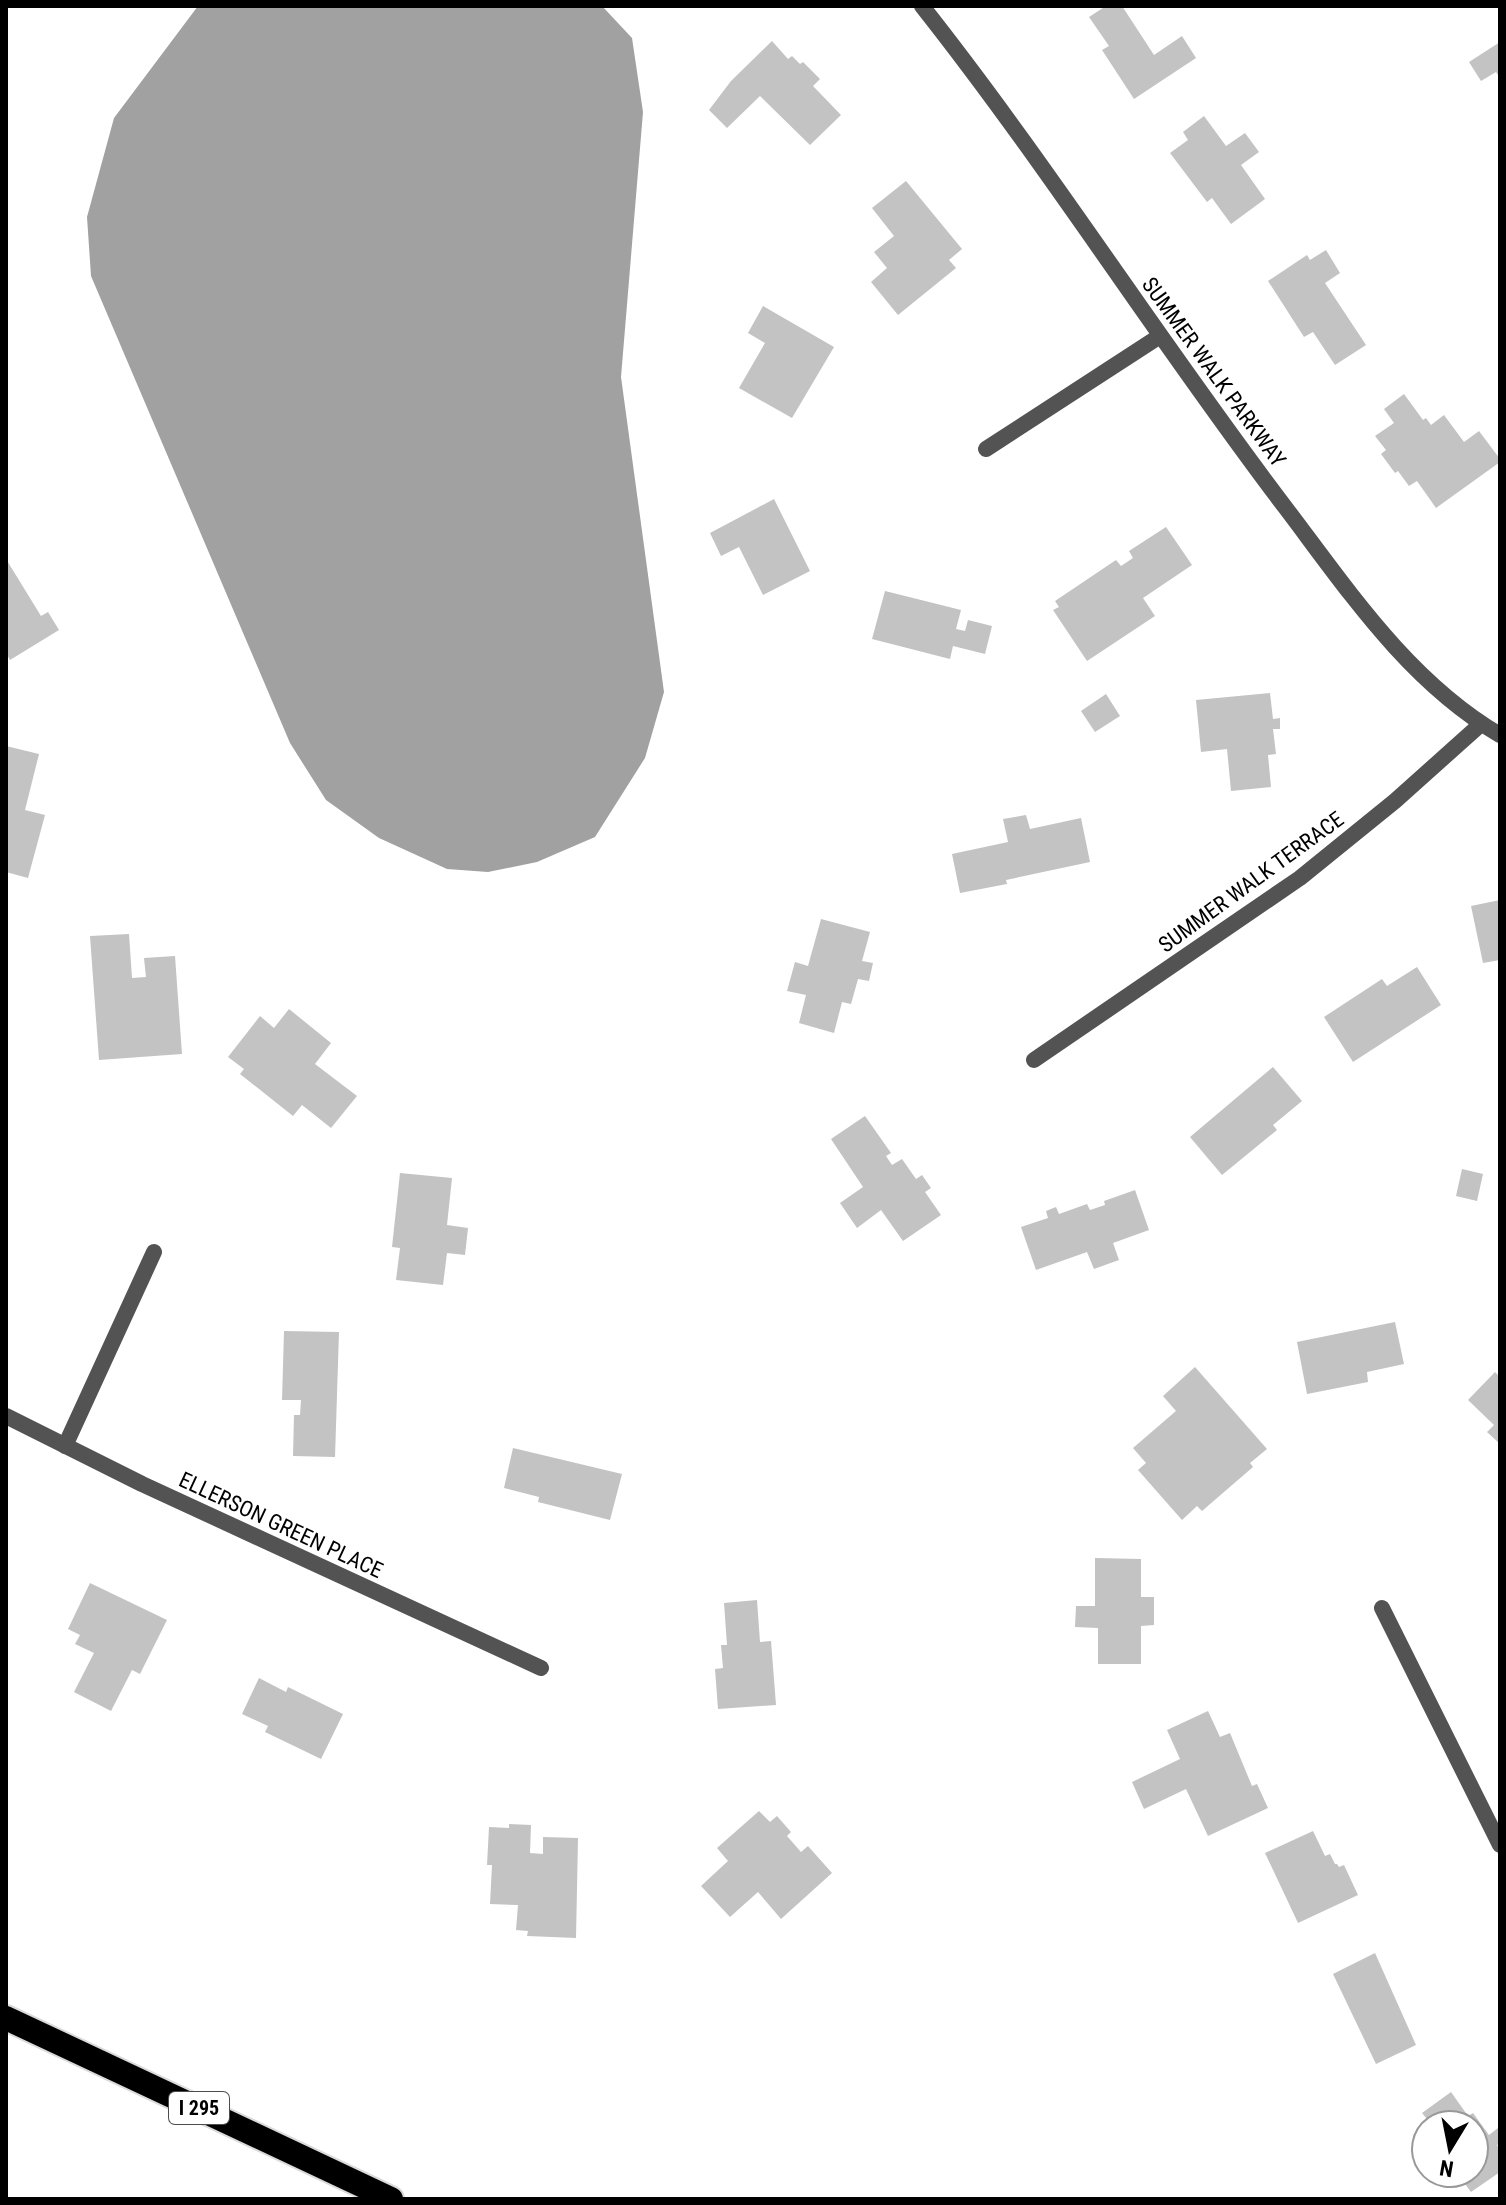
<svg xmlns="http://www.w3.org/2000/svg" width="1506" height="2205" font-family="'Roboto Condensed',sans-serif">
<rect width="100%" height="100%" fill="#fff"/>
<!-- water -->
<path fill="#a1a1a1" d="M198,6H602L632,38L643,112L621,377L664,692L645,758L595,837L537,862L488,872L447,869L379,838L326,800L290,743L91,276L87,217L114,118Z"/>
<!-- building -->
<g fill="#c3c3c3">
<path d="M1106,6H1122L1154,55L1182,36L1196,58L1134,99L1102,50L1109,46L1089,17Z"/>
<path d="M772,41L788,59L792,56L800,64L803,62L820,79L813,86L841,115L810,145L760,96L727,128L709,110L731,81Z"/>
<path d="M1500,42V78L1496,72L1481,81L1469,62Z"/>
<path d="M1204,116L1226,146L1245,133L1259,152L1241,165L1265,199L1231,224L1212,198L1207,202L1170,153L1188,140L1183,132Z"/>
<path d="M906,181L962,249L949,260L956,268L898,315L871,282L887,268L874,252L894,236L872,208Z"/>
<path d="M1326,250L1340,273L1325,283L1366,345L1335,365L1313,332L1304,337L1268,281L1307,255L1310,260Z"/>
<path d="M763,306L834,347L792,418L739,388L765,343L748,333Z"/>
<path d="M1404,394L1423,420L1426,418L1431,425L1444,415L1464,442L1479,431L1500,459V462L1436,508L1417,481L1409,486L1398,471L1395,473L1381,454L1386,450L1375,436L1394,423L1384,409Z"/>
<path d="M774,499L810,571L763,595L739,547L721,556L710,533Z"/>
<path d="M1166,527L1192,565L1143,598L1155,616L1087,661L1053,610L1059,607L1055,601L1116,560L1121,566L1133,558L1129,551Z"/>
<path d="M6,559L41,616L48,612L59,630L10,660L6,653Z"/>
<path d="M885,591L961,610L956,629L965,631L968,620L992,626L985,654L953,646L950,659L872,639Z"/>
<path d="M1270,693L1273,719L1280,718V729H1273L1276,754L1268,755L1271,787L1231,791L1227,749L1201,752L1196,700Z"/>
<path d="M1106,694L1120,716L1095,732L1081,711Z"/>
<path d="M6,746L39,754L25,810L45,815L28,878L6,872Z"/>
<path d="M1026,815L1030,829L1081,818L1090,862L1006,880L1007,884L960,893L952,854L1008,842L1003,819Z"/>
<path d="M1500,900V960L1483,963L1471,906Z"/>
<path d="M821,919L870,932L862,961L873,963L869,981L858,979L851,1004L842,1002L834,1033L799,1023L806,995L787,991L795,962L808,966Z"/>
<path d="M129,934L132,978L146,977L144,958L175,956L182,1054L99,1060L90,936Z"/>
<path d="M1417,967L1441,1005L1353,1062L1324,1017L1382,979L1387,986Z"/>
<path d="M289,1009L331,1043L315,1064L357,1096L331,1128L302,1105L293,1116L240,1074L244,1069L228,1057L260,1016L274,1028Z"/>
<path d="M1273,1067L1302,1101L1273,1125L1277,1130L1222,1175L1190,1137Z"/>
<path d="M865,1116L891,1153L886,1156L892,1165L902,1159L916,1179L922,1175L931,1188L925,1192L941,1215L903,1241L881,1210L857,1228L840,1203L863,1187L831,1139Z"/>
<path d="M1462,1169L1483,1174L1477,1201L1456,1196Z"/>
<path d="M400,1173L452,1178L447,1225L468,1228L465,1255L447,1253L443,1285L396,1280L400,1248L392,1247Z"/>
<path d="M1135,1190L1149,1230L1113,1243L1119,1260L1094,1269L1087,1252L1036,1270L1021,1227L1048,1218L1046,1211L1056,1207L1059,1214L1087,1204L1090,1210L1105,1205L1104,1201Z"/>
<path d="M1395,1322L1404,1364L1367,1372L1368,1382L1307,1394L1297,1342Z"/>
<path d="M284,1331L339,1332L335,1457L293,1456L294,1415H300L301,1400H282Z"/>
<path d="M1195,1367L1267,1449L1250,1463L1253,1467L1202,1511L1197,1506L1182,1520L1138,1470L1146,1463L1133,1448L1176,1411L1163,1396Z"/>
<path d="M1495,1372L1500,1377V1444L1487,1432L1494,1425L1468,1400Z"/>
<path d="M513,1448L622,1474L610,1520L538,1502L539,1497L504,1488Z"/>
<path d="M1095,1558L1141,1559V1597H1154V1625L1141,1626V1664H1098V1628L1075,1627L1076,1606H1095Z"/>
<path d="M90,1583L167,1620L140,1674L132,1670L111,1711L74,1692L94,1653L75,1644L80,1635L68,1629Z"/>
<path d="M757,1600L760,1642L771,1641L776,1705L718,1709L715,1669L723,1668L721,1645H727L724,1603Z"/>
<path d="M259,1678L286,1692L288,1687L343,1714L321,1759L265,1732L268,1726L242,1714Z"/>
<path d="M1208,1711L1220,1737L1230,1733L1252,1786L1257,1784L1268,1808L1208,1836L1186,1789L1144,1809L1132,1782L1180,1759L1167,1730Z"/>
<path d="M759,1811L770,1822L777,1816L791,1832L787,1836L801,1852L808,1846L832,1873L781,1919L758,1892L730,1917L701,1886L728,1861L717,1848Z"/>
<path d="M509,1824L531,1825L530,1853L543,1854V1837L578,1838L576,1938L527,1936L528,1931L516,1930L518,1905L490,1904L492,1865H487L489,1827L509,1828Z"/>
<path d="M1313,1831L1325,1856L1330,1854L1335,1864H1337L1339,1867L1344,1865L1358,1895L1298,1923L1265,1853Z"/>
<path d="M1375,1953L1416,2045L1376,2064L1333,1974Z"/>
<path d="M1451,2092L1468,2116L1473,2113L1489,2135L1498,2128L1500,2131V2143L1497,2145L1500,2150V2172L1471,2192L1457,2173H1474V2125H1432L1422,2113Z"/>
</g>
<g fill="none" stroke-linecap="round" stroke-linejoin="round">
<!-- motorway casing -->
<g stroke="#dbdbdb" stroke-width="28">
<path id="motorway" d="M6,2018L391,2199"/>
</g>
<!-- minor -->
<g stroke="#535353" stroke-width="16">
<path d="M922,6C1050,168 1160,343 1285,507C1348,590 1408,681 1500,735"/>
<path d="M986,449L1160,336"/>
<path d="M1034,1060L1300,878L1395,801L1481,724"/>
<path d="M6,1416L142,1484L541,1668"/>
<path d="M65,1446L154,1252"/>
<path d="M1382,1608L1500,1845"/>
</g>
<!-- motorway -->
<use href="#motorway" stroke="#000" stroke-width="24"/>
</g>
<g text-anchor="middle" dominant-baseline="central" stroke-width="6" stroke-linejoin="round" paint-order="stroke">
<!-- shield labels -->
<rect fill="#fff" stroke="#4c4c4c" stroke-width="2" x="169" y="2092" width="60" height="32" rx="6"/>
<g font-size="20" font-weight="bold" fill="#000">
<text x="199" y="2108">I 295</text>
</g>
<!-- street labels -->
<g font-size="22" fill="#000" stroke="#fff">
<text transform="translate(1214 372) rotate(54)">SUMMER WALK PARKWAY</text>
<text transform="translate(1251 882) rotate(-36)">SUMMER WALK TERRACE</text>
<text transform="translate(281 1525) rotate(25)">ELLERSON GREEN PLACE</text>
</g>
</g>
<!-- border -->
<rect width="1506" height="2205" fill="none" stroke="#000000" stroke-width="16"/>
<!-- north arrow -->
<g transform="translate(1450 2149) rotate(190)"><circle r="38" fill="#ffffff" stroke="#999999" stroke-width="2"/>
<path d="M0-6L14 30L0 20L-14 30Z" fill="#000000"/>
<text y="-12" font-size="22" font-weight="bold" text-anchor="middle" fill="#000000">N</text>
</g>
</svg>
